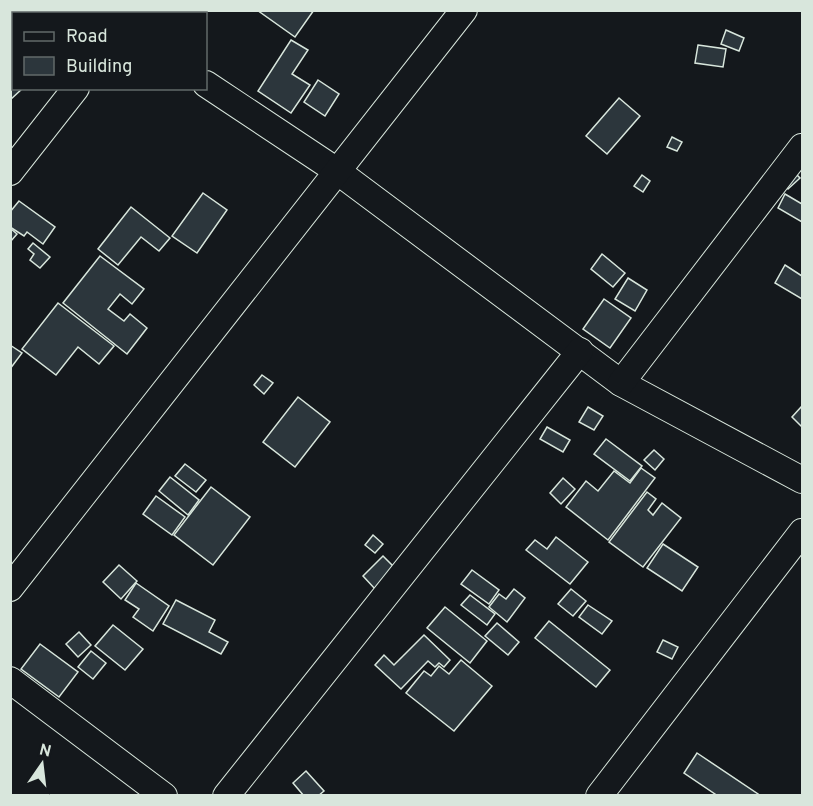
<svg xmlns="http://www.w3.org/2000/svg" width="813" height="806" font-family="Overpass,sans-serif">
<rect width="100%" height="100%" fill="#14181c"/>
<!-- building -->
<g fill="#2c363c" stroke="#d8e6dc" stroke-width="1.5">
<path d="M147,10H189L190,11L188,14H145Z"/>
<path d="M257,10H314L295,37Z"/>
<path d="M726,30L744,38L739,51L721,44Z"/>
<path d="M14,35V70L10,67V38Z"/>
<path d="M291,40L308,50L292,74L310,85L291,113L258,91Z"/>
<path d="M698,45L726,49L723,67L695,63Z"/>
<path d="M11,76L14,78V88H23L10,100Z"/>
<path d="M318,80L339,94L325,116L304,102Z"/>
<path d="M619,98L640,116L607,154L586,136Z"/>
<path d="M672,137L682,142L677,151L667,147Z"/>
<path d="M791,169L800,178L788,189L780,180Z"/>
<path d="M642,175L650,181L643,192L634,186Z"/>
<path d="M203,193L227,210L197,253L172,236Z"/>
<path d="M785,194L802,204V222L778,208Z"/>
<path d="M19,201L55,227L43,244L27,232L24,236L10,227V212Z"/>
<path d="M131,207L170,238L159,251L141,237L118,265L98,249Z"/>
<path d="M10,228L17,234L11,241L10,240Z"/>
<path d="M33,243L50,257L40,268L30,260L34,254L28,249Z"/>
<path d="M602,254L625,273L613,287L591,269Z"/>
<path d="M100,256L144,289L132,304L120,294L108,309L124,321L130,314L147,328L127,354L63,303Z"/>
<path d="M785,265L802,276V299L775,283Z"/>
<path d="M628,278L647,290L635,311L615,299Z"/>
<path d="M604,299L631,318L610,348L583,329Z"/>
<path d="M58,303L114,346L99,364L78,347L56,375L22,349Z"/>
<path d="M10,345L22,353L10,369Z"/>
<path d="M262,375L273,383L264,394L254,385Z"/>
<path d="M298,397L330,422L295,467L263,442Z"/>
<path d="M802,406V427L792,417Z"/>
<path d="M588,407L603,416L594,430L579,422Z"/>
<path d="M547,427L570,440L563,452L540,439Z"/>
<path d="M606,439L642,466L630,481L594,454Z"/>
<path d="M654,450L664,459L655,470L644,460Z"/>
<path d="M185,464L206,480L196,492L175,476Z"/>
<path d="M641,468L655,478L608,540L566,507L586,481L598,491L614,471L630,483Z"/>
<path d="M170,477L199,500L188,515L159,491Z"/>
<path d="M563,478L575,489L561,504L550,493Z"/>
<path d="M211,487L250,517L213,565L174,535Z"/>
<path d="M647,492L656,499L648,510L653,515L662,503L681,518L643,567L609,542Z"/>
<path d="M156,496L185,517L172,535L143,514Z"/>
<path d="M373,535L383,544L375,553L365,545Z"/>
<path d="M556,537L588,562L570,584L526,550L535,540L547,549Z"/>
<path d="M663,544L698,567L682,591L647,568Z"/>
<path d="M383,556L395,568L375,589L363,576Z"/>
<path d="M119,565L137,581L121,599L103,582Z"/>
<path d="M472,570L499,590L489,604L461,584Z"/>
<path d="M136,583L169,606L153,631L133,617L139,609L125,600Z"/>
<path d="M514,589L525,598L507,622L489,607L499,594L506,599Z"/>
<path d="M571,589L586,601L573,616L558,604Z"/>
<path d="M470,595L495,614L487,625L461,605Z"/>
<path d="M176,600L215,620L209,632L228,642L221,654L163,624Z"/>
<path d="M588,605L612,621L602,634L579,617Z"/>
<path d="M445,607L487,641L470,663L427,628Z"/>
<path d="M549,621L610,670L596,687L535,638Z"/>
<path d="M497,623L519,642L508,655L485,636Z"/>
<path d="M113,625L143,649L125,670L95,646Z"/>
<path d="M79,632L91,645L78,657L66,644Z"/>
<path d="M424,635L450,660L444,667L439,663L435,667L428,661L401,689L375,665L384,655L394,665Z"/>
<path d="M663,640L678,647L672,659L657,652Z"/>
<path d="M40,644L78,672L59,697L21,669Z"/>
<path d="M91,651L106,663L93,679L78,667Z"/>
<path d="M461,660L492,686L454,731L406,693L424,671L431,676L439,666L449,674Z"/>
<path d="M697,753L761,796H718L684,773Z"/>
<path d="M306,771L324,791L318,796H304L293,783Z"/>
</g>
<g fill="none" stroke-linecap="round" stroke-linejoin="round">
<!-- street casing -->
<g stroke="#d8e6dc" stroke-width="28">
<g id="street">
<path d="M95,10L99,14"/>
<path d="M135,14L138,10"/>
<path d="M206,84L337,171L621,383L802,480"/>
<path d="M10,172L76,88"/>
<path d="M621,383L802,147"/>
<path d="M10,588L464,10"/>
<path d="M10,680L164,796"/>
<path d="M226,796L580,351"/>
<path d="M599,796L802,532"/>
</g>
</g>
<!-- street -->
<use href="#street" stroke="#14181c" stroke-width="26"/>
</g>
<!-- border -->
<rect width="813" height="806" fill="none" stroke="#d8e6dc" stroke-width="24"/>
<!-- legend -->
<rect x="12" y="12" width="195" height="78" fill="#14181c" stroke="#626a69" stroke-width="1.5"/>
<rect x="24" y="32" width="30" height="9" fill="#14181c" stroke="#626a69" stroke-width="1.5"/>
<text x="66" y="42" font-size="18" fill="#d8e6dc">Road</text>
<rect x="24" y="57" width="30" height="18" fill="#2c363c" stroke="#626a69" stroke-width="1.5"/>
<text x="66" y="72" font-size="18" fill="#d8e6dc">Building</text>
<!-- north arrow -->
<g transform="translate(42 764) rotate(14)" stroke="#14181c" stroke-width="4.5" paint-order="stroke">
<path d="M0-4.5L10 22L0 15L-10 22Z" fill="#d8e6dc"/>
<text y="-9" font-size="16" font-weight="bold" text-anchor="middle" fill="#d8e6dc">N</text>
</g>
</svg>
